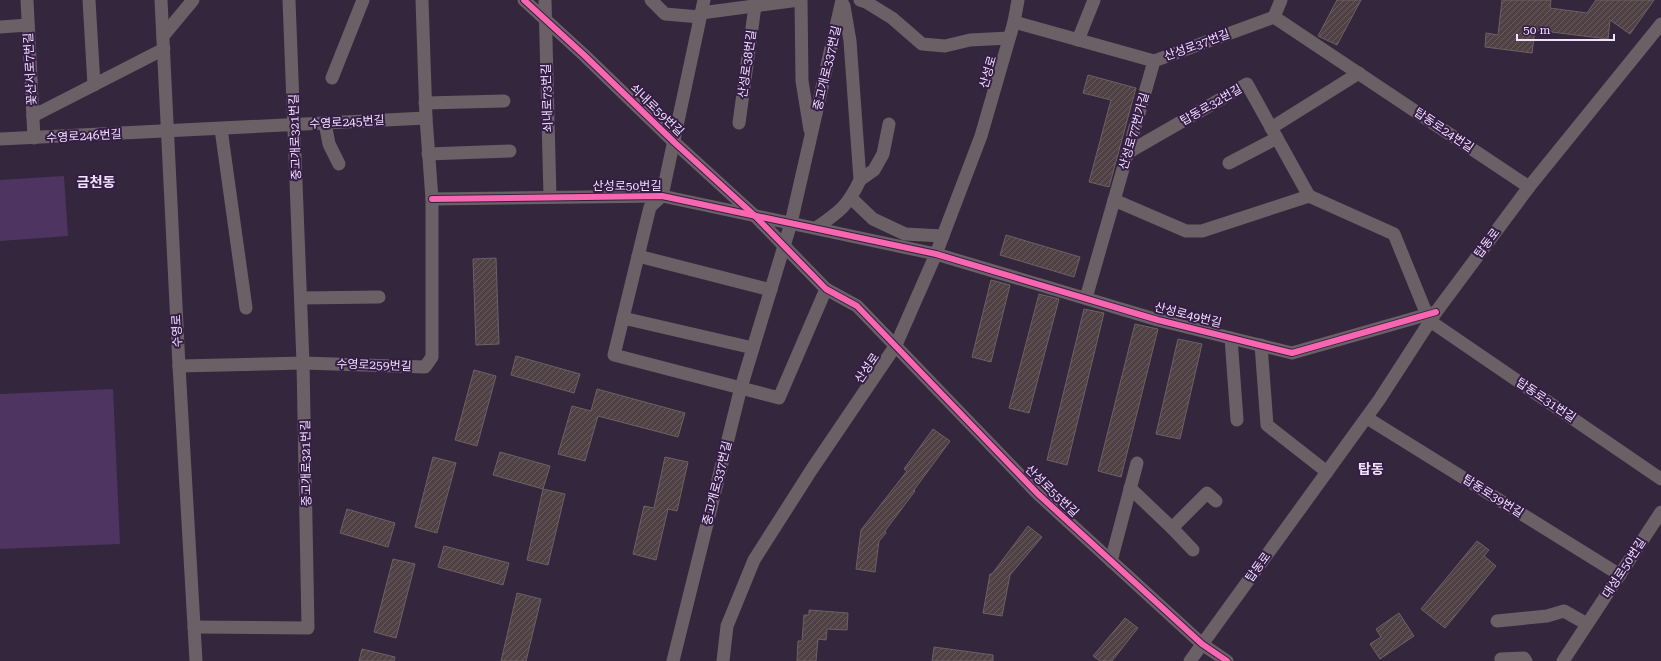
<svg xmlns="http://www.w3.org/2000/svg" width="1661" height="661" font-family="'Roboto Serif','Noto Sans KR',serif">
<defs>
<pattern id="building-hatch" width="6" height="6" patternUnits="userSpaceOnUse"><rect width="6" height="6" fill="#4f4144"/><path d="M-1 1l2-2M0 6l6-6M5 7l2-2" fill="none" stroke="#695c60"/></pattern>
</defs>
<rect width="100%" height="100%" fill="#34263d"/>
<!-- pitch -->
<g fill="#4e3460">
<path d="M64,176L68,236L0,241V180Z"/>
<path d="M113,389L120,544L0,549V394Z"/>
</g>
<!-- building -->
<g fill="url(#building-hatch)" stroke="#6e6162">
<path d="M1337,0H1361L1337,45L1318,36Z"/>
<path d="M1502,0H1551L1550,8L1587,13L1596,0H1654L1630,34L1610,20L1608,39L1535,30L1532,53L1485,47L1486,33L1498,35Z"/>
<path d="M1088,75L1136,88L1109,187L1089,182L1111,100L1083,93Z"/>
<path d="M1006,235L1080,257L1074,277L1000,255Z"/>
<path d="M496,258L499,344L476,345L473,259Z"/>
<path d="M991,280L1010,285L991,362L972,357Z"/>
<path d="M1039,294L1059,299L1029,413L1009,408Z"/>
<path d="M1084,309L1104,313L1067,465L1047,460Z"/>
<path d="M1135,324L1158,329L1121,477L1098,471Z"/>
<path d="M1178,339L1202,344L1180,439L1156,434Z"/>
<path d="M516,356L580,374L574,393L511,375Z"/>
<path d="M474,370L496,376L477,446L455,440Z"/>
<path d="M597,389L685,413L678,437L598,416L585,461L558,454L572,406L591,411Z"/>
<path d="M933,429L950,441L914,490L915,491L885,531L886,533L879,541L875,572L856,569L861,530L907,471L904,469Z"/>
<path d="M500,452L550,466L543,489L493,475Z"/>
<path d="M433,457L456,463L437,533L415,527Z"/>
<path d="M665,457L688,462L677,511L668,509L656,560L633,554L644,506L654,508Z"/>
<path d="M543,489L565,494L548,565L527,560Z"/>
<path d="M347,509L395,523L388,547L340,533Z"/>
<path d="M1028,526L1042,537L1010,575L1002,616L983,613L990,574H992Z"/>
<path d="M1477,541L1489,550L1484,556L1496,566L1445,628L1421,609Z"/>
<path d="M444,546L509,563L503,585L438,567Z"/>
<path d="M393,559L415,564L396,638L374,632Z"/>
<path d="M517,593L541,599L526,661H501Z"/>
<path d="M809,610L848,613L847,630L827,629L826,640L818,639L816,661H797L798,641H802L804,615H809Z"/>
<path d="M1399,613L1414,636L1380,659L1370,644L1381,637L1376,629Z"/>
<path d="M1125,618L1138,628L1112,661H1100L1093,656Z"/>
<path d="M934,647L993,655V661H932Z"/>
<path d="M362,649L395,657L394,661H359Z"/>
</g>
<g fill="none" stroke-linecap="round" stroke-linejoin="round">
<!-- minor -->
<g stroke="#6a6065" stroke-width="13">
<path d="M27,0L34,138"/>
<path d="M89,0L94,85"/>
<path d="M161,0L179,366L196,661"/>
<path d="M524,0L584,55L674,142L755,216L826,289L857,306L1038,494L1202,644L1227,661"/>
<path d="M545,0L550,197"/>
<path d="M651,0L665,14L700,17"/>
<path d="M704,0L662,196L650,207L614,355L779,398L826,289"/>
<path d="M801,0L802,81L810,130"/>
<path d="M860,0L866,2L892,18L922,44L945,46L970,40L1009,38"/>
<path d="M701,13L799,0"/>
<path d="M1274,17L1529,187"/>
<path d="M1014,22L1154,61L1274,17L1281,0"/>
<path d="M0,27L28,25"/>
<path d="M163,36L193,0"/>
<path d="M1078,40L1094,0"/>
<path d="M332,78L363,0"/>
<path d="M425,103L504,101"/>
<path d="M33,116L164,49"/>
<path d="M325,123L329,144L339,164"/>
<path d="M739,123L755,6"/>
<path d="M1271,128L1359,73"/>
<path d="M221,129L246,308"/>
<path d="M0,139L426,118"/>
<path d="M1127,153L1247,84L1309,196"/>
<path d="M428,154L510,151"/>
<path d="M1229,163L1277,138"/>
<path d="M860,180L874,170L883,154L889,124"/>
<path d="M851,198L873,219L905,234L943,236"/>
<path d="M432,199L662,196L936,254L1158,320L1292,353L1436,312"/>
<path d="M1114,200L1186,231H1202L1309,196L1394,234L1427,315"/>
<path d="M816,228C839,212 848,206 860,180L850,41L844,6"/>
<path d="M638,256L771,290"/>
<path d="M301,298L379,297"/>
<path d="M1086,298L1154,61"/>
<path d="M623,318L753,348"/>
<path d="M1430,321L1661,479"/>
<path d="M1231,338L1237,420"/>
<path d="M1261,345L1267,425L1327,472"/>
<path d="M179,366L303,363L425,367L432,357V199L426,118L422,0"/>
<path d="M1367,418L1620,575"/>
<path d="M1130,488L1172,528L1207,493L1216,501"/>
<path d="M1172,528L1193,550"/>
<path d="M1111,561L1137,463"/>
<path d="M1497,621L1547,616L1564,611L1587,624"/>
<path d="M194,627L308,628L303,363L289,0"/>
<path d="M1501,659L1524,658L1526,661"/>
<path d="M673,661L740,391L791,223L842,0"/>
<path d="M723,661L727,626L754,560L812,469L896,345L936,254L981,136L1014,22L1018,0"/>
<path d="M1190,661L1379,400L1436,312L1529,187L1661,24"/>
<path d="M1563,661L1661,512"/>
</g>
<!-- cycleway casing -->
<g stroke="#361d46" stroke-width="8">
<g id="cycleway">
<path d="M524,0L584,55L674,142L755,216L826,289L857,306L1038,494L1202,644L1227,661"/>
<path d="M432,199L662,196L936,254L1158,320L1292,353L1436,312"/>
</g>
</g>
<!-- cycleway -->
<use href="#cycleway" stroke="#f766af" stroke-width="6"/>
</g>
<g text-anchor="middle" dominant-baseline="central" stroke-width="4" stroke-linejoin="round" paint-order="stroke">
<!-- street labels -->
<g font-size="12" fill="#f1e2fd" stroke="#361d46">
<text transform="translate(1197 45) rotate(-20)">산성로37번길</text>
<text transform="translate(747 64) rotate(-82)">산성로38번길</text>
<text transform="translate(827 68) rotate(-77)">중고개로337번길</text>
<text transform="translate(30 69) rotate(-93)">꽃산서로7번길</text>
<text transform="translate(988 72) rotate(-74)">산성로</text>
<text transform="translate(547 98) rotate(-92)">쇠내로73번길</text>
<text transform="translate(1211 105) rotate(-30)">탑동로32번길</text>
<text transform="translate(657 110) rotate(44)">쇠내로59번길</text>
<text transform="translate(347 122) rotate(-3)">수영로245번길</text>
<text transform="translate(1444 130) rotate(34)">탑동로24번길</text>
<text transform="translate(1134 131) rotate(-74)">산성로77번가길</text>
<text transform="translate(84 136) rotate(-3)">수영로246번길</text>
<text transform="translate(295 137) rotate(-92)">중고개로321번길</text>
<text x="627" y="186">산성로50번길</text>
<text transform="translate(1487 243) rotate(-53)">탑동로</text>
<text transform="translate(1188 315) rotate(14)">산성로49번길</text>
<text transform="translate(177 331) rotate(-93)">수영로</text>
<text transform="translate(374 365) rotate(2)">수영로259번길</text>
<text transform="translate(867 368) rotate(-56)">산성로</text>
<text transform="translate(1546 400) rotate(34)">탑동로31번길</text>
<text transform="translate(306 463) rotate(-91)">중고개로321번길</text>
<text transform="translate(717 483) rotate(-76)">중고개로337번길</text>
<text transform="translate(1052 491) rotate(44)">산성로55번길</text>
<text transform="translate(1493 496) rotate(32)">탑동로39번길</text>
<text transform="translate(1258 567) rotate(-54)">탑동로</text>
<text transform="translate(1624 568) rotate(-57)">대성로50번길</text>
</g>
<!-- quarter labels -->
<g font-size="14" font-weight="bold" fill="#f1e2fd" stroke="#361d46">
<text x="96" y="182">금천동</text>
<text x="1371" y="469">탑동</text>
</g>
</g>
<!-- scale -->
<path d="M1517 34v6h97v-6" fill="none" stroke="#f1e2fd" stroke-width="2"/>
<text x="1523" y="34" font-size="12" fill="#f1e2fd" stroke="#361d46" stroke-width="3" paint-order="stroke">50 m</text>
</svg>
